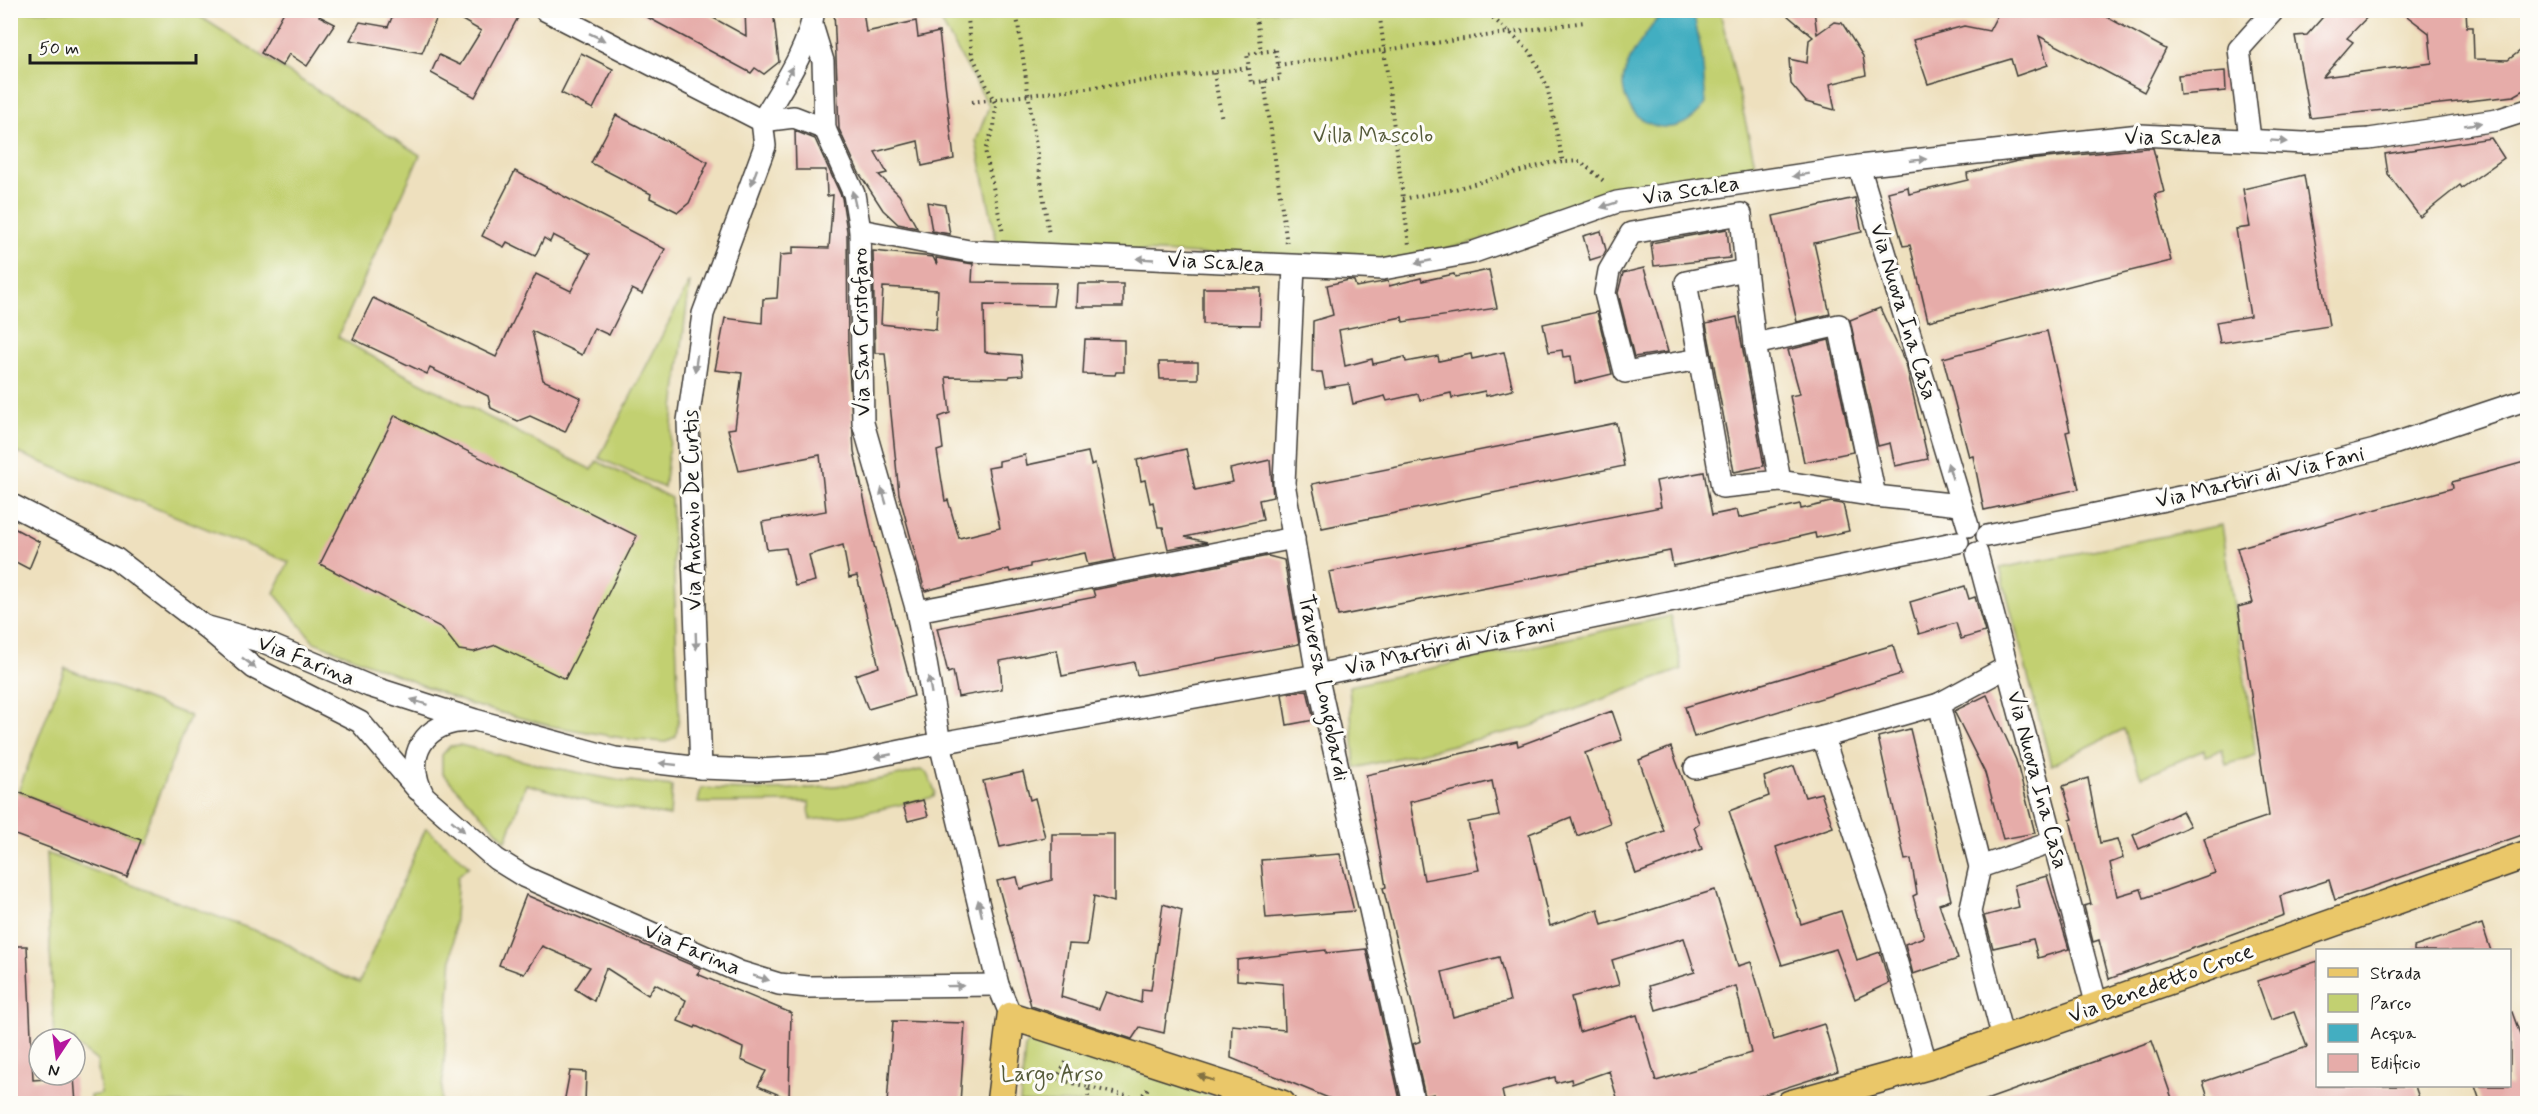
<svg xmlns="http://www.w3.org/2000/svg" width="2538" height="1114" font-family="Mynerve,sans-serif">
<rect width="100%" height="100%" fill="#fdfcf7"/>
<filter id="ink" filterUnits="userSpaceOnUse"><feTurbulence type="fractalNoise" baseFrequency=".0167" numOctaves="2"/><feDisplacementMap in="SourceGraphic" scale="12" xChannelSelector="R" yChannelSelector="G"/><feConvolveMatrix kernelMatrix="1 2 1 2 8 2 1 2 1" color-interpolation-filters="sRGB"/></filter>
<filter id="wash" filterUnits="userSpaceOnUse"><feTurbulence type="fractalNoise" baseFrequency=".008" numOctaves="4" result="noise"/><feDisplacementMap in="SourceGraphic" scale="24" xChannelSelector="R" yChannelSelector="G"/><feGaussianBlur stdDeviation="1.35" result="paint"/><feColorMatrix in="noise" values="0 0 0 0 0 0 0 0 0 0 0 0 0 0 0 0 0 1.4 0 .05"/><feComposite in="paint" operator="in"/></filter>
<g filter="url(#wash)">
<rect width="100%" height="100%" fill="#eee0be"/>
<!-- green -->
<g fill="#c2d071" stroke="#6f7646" stroke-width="1.5">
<path d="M10,11H191L420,155L338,337L396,370L592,470L597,461L671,498L679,717L676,736L666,742L635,740L551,726L472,705L314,642L274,593L289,562L11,450Z"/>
<path d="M935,11H1720L1757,172L1620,190L1496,236L1416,257L1377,263L997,244L976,141L989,106Z"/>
<path d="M690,281L664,488L599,458Z"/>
<path d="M2222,525L2256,755L2226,765L2222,750L2205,756L2204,750L2141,777L2124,729L2051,765L2000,568Z"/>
<path d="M1671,616L1682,669L1529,727L1355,768L1349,686Z"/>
<path d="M65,668L190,716L141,840L18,792Z"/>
<path d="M460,745L540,765L611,779L672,786L670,816L593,803L526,784L506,841L442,773V755L450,746Z"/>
<path d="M920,770L926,772L935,791L934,797L854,815L810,820L809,802L698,803L701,788C775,793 848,790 920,770Z"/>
<path d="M426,828L469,866L458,876L441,1103H90V1096L101,1094L97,1061L75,1044V1039H54L46,853L283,941L326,969L359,983Z"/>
<path d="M1033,1038L1234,1103H1020L1025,1046Z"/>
</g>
<!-- water -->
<path fill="#43aec1" stroke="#30656e" stroke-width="1.5" d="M1662,11H1693L1702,55L1706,104C1698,113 1689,123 1677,126C1645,134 1618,105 1624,75C1630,51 1650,31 1662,11Z"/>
<g id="blocks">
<!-- building -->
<g fill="#e6aca9" fill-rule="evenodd">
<path d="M285,10H323L319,16L335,24L307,66L289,54L282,66L261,53Z"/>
<path d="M395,10H440L422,53L350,40L360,22L388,27Z"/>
<path d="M445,10H522L475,97L431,73L439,55L460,65L481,31Z"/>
<path d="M634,10H699L746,36L745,10H773L779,62L764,74L755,68L751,73Z"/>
<path d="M834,10H863L866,32L916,21L918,37L939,32L954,159L922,166L918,141L875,152L887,173L879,175L899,195L917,228L898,224L883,210L859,173L839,129Z"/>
<path d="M1781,10H1814L1817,34L1834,22L1842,23L1863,56L1866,75L1830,84L1835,110L1806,102L1791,84L1789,59L1807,63L1809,40L1813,37Z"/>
<path d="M2000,10H2094L2166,49L2144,92L2039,36L2048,65L2016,76L2011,59L1928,84L1913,40L1964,26L1989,31Z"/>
<path d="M2329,10H2374L2347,38L2353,42L2323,77L2432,63L2429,33L2399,10H2466L2467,27H2473L2474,59L2508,60L2528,45V88L2514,96L2310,118L2295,36L2307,35Z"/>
<path d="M581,53L613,69L593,109L561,93Z"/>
<path d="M2225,71L2226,91L2180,95L2178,75Z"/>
<path d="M616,115L708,162L689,203L678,212L650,198L651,194L591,163Z"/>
<path d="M795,131L815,139L842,198L847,231L848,351L854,451L874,545L914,696L868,709L855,675L879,667L857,576L849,578L843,545L809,555L815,581L795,586L786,548L767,550L762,522L826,511L820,455L739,471L728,429L735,428L742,373L715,370L725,318L762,323L763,299L777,298L780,255L793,254V247L829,248L833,195L827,196L826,170H796Z"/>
<path d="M2491,138L2504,158L2462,188L2460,185L2420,217L2388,174L2385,154Z"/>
<path d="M2146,148H2153L2164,192L2155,194L2171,261L1928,321L1910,245L1903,246L1888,192L1908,187L1909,194L1968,180L1967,173L2018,161Z"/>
<path d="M515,171L665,249L642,294L632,289L609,335L594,328L582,355L532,331L543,380L581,398L565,432L530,416L518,421L491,408L488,396L430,368L427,374L353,339L373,298L496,357L536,274L571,291L590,254L553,235L550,242L544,238L535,256L507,242L504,247L482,236Z"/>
<path d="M2304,175L2329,326L2220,343L2216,322L2250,316L2236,229L2250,227L2243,189Z"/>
<path d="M1855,198L1862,232L1814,243L1830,314L1797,322L1773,216Z"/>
<path d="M927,202L945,205L950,234L932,231Z"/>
<path d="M1727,229L1730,258L1654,266L1651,243Z"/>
<path d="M1601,231L1606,250L1603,256L1590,260L1583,236Z"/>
<path d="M873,251L933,257L937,265L936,258L973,264L972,282L1056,283L1053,306L984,305L985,352L1021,355L1023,375L1010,376L1009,378L946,377L950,413L939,417L943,449L937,451L945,501L948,500L959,538L1000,528L988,468L999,466V461L1025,455L1027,465L1088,452L1091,465L1095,463L1115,560L1088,565L1085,553L1030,564V567L1010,572L1009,569L925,591L899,494L885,353H875ZM883,287L938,290L936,330L881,324Z"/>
<path d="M1644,268L1668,352L1634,357L1618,293L1623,273Z"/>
<path d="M1489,270L1497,308L1403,322L1402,317L1339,330L1345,366L1372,359L1373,364L1405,357L1406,362L1438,356L1439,361L1471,354L1472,359L1504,352L1513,390L1486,396L1485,391L1452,398L1451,393L1420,400L1418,394L1387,401L1385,396L1353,404L1349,384L1325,388L1322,372H1312L1313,321L1333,315L1327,285L1349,280L1354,281L1356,287L1388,281L1389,286L1421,278L1422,281L1454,274L1455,277Z"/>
<path d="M1078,284H1123V307H1077Z"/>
<path d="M1203,288H1261L1260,325L1203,324Z"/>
<path d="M1880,308L1906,364L1928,459L1895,466L1890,443L1878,446L1850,320Z"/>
<path d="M1597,312L1612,374L1575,383L1571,356L1563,357L1562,350L1549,352L1543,324Z"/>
<path d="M1737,317L1764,466L1734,472L1706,324Z"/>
<path d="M2047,331L2070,431L2066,432L2079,489L1984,510L1973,456L1969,457L1943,358Z"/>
<path d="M1085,339L1124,340V372H1116L1115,375L1083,374Z"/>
<path d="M1829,340L1853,452L1804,462L1790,396L1800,394L1788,350Z"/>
<path d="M1159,362H1198V379H1160Z"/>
<path d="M395,415L637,536L565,679L496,645L474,652L459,650L442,628L320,564Z"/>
<path d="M1616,423L1624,466L1322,528L1312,484Z"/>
<path d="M1186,449L1195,490L1233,482L1230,469L1270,460L1273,497L1259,500L1263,520L1185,537L1207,542L1168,549L1163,527H1158L1153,502L1150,503L1145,480L1141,481L1137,460Z"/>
<path d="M2528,461V833L2335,900L2329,880L2280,896L2284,915L2109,979L2099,940L2093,942L2084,906L2091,904L2070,820L2073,819L2063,786L2088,778L2100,843L2117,839L2123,858L2110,863L2117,896L2141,889L2144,898L2215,873L2204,838L2269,816L2238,607L2253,603L2237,548L2453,488L2452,482Z"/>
<path d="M1704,472L1712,515L1737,510L1739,518L1800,504L1801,509L1831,502L1843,504L1849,531L1816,538L1815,533L1673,566L1670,551L1338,616L1329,572L1661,507L1656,481Z"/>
<path d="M10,526L40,542L29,569L10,559Z"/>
<path d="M1268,556L1284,560L1299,644L1137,675L1134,662L1062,676L1057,650L1000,661L1002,689L958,697L953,671L948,673L937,628L1095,597L1093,590Z"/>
<path d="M1965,586L1969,599L1975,597L1985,632L1961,639L1956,623L1919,634L1910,602Z"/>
<path d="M1893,645L1901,674L1694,737L1685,707Z"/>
<path d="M1307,690L1314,720L1287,725L1282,694Z"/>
<path d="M1987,695L2016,760L2035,833L2003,839L1985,773L1954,711Z"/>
<path d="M1612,711L1622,740L1585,753L1610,823L1577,836L1571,817L1529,834L1550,926L1598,909L1602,925L1715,890L1738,966L1751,962L1774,1040L1824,1024L1838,1071L1734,1104H1619L1609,1071L1572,1084L1571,1079L1556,1083L1555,1077L1502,1091L1505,1104H1437L1434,1094L1425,1096L1413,1044L1421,1041L1383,888L1386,887L1366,775L1517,741L1518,746ZM1492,781L1499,816L1468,822L1479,870L1424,880L1410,802ZM1684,938L1695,972L1649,986L1656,1010L1736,986L1751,1053L1656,1081L1637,1015L1579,1032L1571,997L1619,985L1612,960ZM1499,957L1510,1001L1453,1017L1442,972Z"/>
<path d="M1910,729L1951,900L1939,904L1958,959L1913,974L1905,944L1924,937L1913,896L1917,894L1911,859L1905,860L1878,737Z"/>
<path d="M1671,747L1699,823L1694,827L1702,849L1636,874L1626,845L1664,831L1639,760Z"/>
<path d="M1794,766L1805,797L1821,793L1833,827L1776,847L1801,924L1841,911L1857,960L1880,952L1889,983L1855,999L1836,949L1782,965L1729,811L1769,796L1764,777Z"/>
<path d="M1023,772L1030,800L1035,798L1045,837L1000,847L983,781Z"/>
<path d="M18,792L141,840L127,877L10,833V810Z"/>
<path d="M923,800L928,816L908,821L903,805Z"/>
<path d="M2182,811L2190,826L2139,849L2133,835Z"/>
<path d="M1052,834H1114V902L1094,896L1087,945L1069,944L1061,997L1099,1009L1106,992L1141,1003L1142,989L1151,990L1163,904L1182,910L1164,1033L1140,1027L1132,1039L1031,1006L997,881L1017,877L1020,889L1052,880Z"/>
<path d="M1340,854L1354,911L1266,918L1261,860Z"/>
<path d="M2047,876L2069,949L2038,958L2033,939L1993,948L1984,916L2019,907L2014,885Z"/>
<path d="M526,895L701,969L697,974L791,1013L789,1099L758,1086L766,1071L741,1060L743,1048L696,1026L695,1028L678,1021L686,1000L655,984L648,995L606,968L594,1001L575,989L590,967L542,946L524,974L499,965Z"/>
<path d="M2482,924L2491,951H2414V947Z"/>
<path d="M10,946H27L33,1080L74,1077L76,1104H10Z"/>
<path d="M1366,949L1400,1100L1383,1104H1343L1231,1058L1232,1025L1285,1030L1283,984L1237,980V960L1326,950V953Z"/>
<path d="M2318,961V1086H2415L2421,1104H2210L2203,1082L2307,1047L2294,1012L2271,1020L2257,981Z"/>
<path d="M2512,1012L2528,1056V1104H2481L2475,1086H2510V1013Z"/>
<path d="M893,1021L965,1023L960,1104H887Z"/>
<path d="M2152,1041L2174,1104H1983V1101Z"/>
<path d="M570,1071L586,1072L585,1104L564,1103Z"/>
</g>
</g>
</g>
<g filter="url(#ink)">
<use href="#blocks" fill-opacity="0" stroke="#3c3934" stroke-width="1.5"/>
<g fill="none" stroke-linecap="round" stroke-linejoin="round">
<!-- minor casing -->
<g stroke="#3c3934" stroke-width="24">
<g id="minor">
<path d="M545,10L762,121"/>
<path d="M812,25L823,61L825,129"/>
<path d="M762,121L794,117L825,129L854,194L860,230L863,423L917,611L940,743L998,985L1011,1016"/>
<path d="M762,121C782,87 809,49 814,10"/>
<path d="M2250,139L2239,49L2274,10"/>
<path d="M1859,166L1968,526"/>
<path d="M860,230L969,251L1383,269L1471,253L1617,202L1859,166L2140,135L2304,143L2369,139L2497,120L2528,110"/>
<path d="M1294,267L1284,483L1317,675L1414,1104"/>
<path d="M1755,344L1839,325L1875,496"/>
<path d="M1700,359L1625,372L1605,293L1609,271L1631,233L1741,214L1746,270"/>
<path d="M1780,481L1755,344L1746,270L1686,282L1722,487L1780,481L1875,496L1960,505"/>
<path d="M10,504L115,558L204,626L254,668L360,722L418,790"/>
<path d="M1987,536L2244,484L2375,450L2528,399"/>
<path d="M1977,553L2097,1006"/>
<path d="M917,611L1294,538"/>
<path d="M204,626L266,643L369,686L475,720L615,758L701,768L757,770L828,766L940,743L1317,675L1958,542"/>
<path d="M1939,704L1980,867L1970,912L2003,1039"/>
<path d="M469,721C423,722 403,756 424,796L496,859L525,877L740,972L779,984L808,987L998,985"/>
<path d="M1823,737L1892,946L1927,1066"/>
<path d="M701,768L688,421L703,314L765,146L762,121"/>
<path d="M1695,768L1823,737L1939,704L2007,667"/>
<path d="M1980,867L2053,842"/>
</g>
</g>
<!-- major casing -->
<g stroke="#3c3934" stroke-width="30">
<g id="major">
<path d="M1000,1104L1011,1016L1282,1104"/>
<path d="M1790,1104L1927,1066L2528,854"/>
</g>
</g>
<!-- path -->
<g stroke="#3c3934" stroke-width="4" stroke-dasharray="1.5 4.5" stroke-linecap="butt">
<path d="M967,10L972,55L996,105L994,127L985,150L1003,233"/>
<path d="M1016,10L1049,235"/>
<path d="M1255,10L1261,52"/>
<path d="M1379,10L1409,245"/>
<path d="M1484,10L1530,51L1547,86L1563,162"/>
<path d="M1276,50L1280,79L1251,83L1247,54Z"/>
<path d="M1278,65L1585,22"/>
<path d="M1214,73L1222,120"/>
<path d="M1264,81L1287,244"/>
<path d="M972,102L1249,68"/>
<path d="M1403,199L1455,189L1550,163L1580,161L1606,183"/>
<path d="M1027,1072L1089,1087L1087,1104"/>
<path d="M1056,1079L1068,1059"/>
<path d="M1089,1087L1139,1099L1143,1104"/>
<path d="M1139,1099L1150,1086"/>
</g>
<!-- minor -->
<use href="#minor" stroke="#fff" stroke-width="21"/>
<!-- major -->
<use href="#major" stroke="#eac769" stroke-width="27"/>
</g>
<!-- one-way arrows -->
<defs><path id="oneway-solid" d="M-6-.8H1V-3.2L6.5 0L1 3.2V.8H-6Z" transform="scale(1.5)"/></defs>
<g fill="#999">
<use href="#oneway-solid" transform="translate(597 37) rotate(26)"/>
<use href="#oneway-solid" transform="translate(789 74) rotate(-64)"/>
<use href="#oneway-solid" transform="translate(2473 124) rotate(-9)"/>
<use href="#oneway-solid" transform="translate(2279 141) rotate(4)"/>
<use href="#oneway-solid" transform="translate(1918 160) rotate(-6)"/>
<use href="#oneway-solid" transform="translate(1801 175) rotate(171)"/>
<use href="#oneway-solid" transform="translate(754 177) rotate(110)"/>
<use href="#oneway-solid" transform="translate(854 199) rotate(-103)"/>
<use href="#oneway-solid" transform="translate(1609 205) rotate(162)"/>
<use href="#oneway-solid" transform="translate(1145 259) rotate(-177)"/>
<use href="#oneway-solid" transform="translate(1423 262) rotate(169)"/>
<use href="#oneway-solid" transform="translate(696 363) rotate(98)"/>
<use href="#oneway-solid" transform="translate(1950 471) rotate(-107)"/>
<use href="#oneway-solid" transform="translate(884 496) rotate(-106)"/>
<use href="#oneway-solid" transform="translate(696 641) rotate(88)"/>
<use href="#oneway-solid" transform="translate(249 663) rotate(38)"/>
<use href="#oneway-solid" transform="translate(930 685) rotate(-100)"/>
<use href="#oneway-solid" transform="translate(419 702) rotate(-162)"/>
<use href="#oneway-solid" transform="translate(883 756) rotate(169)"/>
<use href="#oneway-solid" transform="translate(668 764) rotate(-174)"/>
<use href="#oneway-solid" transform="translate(458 826) rotate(41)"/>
<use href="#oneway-solid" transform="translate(980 908) rotate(-103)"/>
<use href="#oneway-solid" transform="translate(761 978) rotate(17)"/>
<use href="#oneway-solid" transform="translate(955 986) rotate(-1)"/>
</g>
<use fill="#837242" href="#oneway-solid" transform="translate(1206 1078) rotate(-162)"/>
</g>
<g text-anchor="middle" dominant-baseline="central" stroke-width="6" stroke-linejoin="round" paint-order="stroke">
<!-- park labels -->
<g font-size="22" fill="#565b3a" stroke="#fdfcf7">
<text x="1373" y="136">Villa Mascolo</text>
<text x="1052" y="1075">Largo Arso</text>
</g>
<!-- street labels -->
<g font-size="22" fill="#1c1c1c" stroke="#fdfcf7">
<text x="2173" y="138">Via Scalea</text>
<text transform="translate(1691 191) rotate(-9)">Via Scalea</text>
<text transform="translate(1216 263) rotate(3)">Via Scalea</text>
<text transform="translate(1903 312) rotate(73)">Via Nuova Ina Casa</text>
<text transform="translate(862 332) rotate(-91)">Via San Cristofaro</text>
<text transform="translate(2260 478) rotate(-13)">Via Martiri di Via Fani</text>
<text transform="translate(693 510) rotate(-91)">Via Antonio De Curtis</text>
<text transform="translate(1450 647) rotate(-12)">Via Martiri di Via Fani</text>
<text transform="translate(306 661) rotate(22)">Via Farina</text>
<text transform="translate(1323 688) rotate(79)">Traversa Longobardi</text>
<text transform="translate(2037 780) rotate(75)">Via Nuova Ina Casa</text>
<text transform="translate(692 950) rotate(23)">Via Farina</text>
<text transform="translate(2161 984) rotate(-20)">Via Benedetto Croce</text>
</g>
</g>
<!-- margin -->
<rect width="2538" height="1114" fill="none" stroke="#fdfcf7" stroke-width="36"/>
<!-- legend -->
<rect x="2316" y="949" width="195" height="138" fill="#fdfcf7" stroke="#a3a29f" stroke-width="1.5"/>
<rect x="2328" y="968" width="30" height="9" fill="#eac769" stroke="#a3a29f" stroke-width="1.5"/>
<text x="2370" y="979" font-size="18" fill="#1c1c1c">Strada</text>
<rect x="2328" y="994" width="30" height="18" fill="#c2d071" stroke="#a3a29f" stroke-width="1.5"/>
<text x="2370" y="1009" font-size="18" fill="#1c1c1c">Parco</text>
<rect x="2328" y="1024" width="30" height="18" fill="#43aec1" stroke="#a3a29f" stroke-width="1.5"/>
<text x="2370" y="1039" font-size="18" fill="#1c1c1c">Acqua</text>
<rect x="2328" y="1054" width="30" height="18" fill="#e6aca9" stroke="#a3a29f" stroke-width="1.5"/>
<text x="2370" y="1069" font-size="18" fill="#1c1c1c">Edificio</text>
<!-- north arrow -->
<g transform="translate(57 1057) rotate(193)"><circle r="28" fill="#fdfcf7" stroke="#a3a29f" stroke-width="1.5"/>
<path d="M0-4.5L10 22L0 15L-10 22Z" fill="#b5179e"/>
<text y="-9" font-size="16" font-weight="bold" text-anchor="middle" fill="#1c1c1c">N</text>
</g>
<!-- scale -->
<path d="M30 54v9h166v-9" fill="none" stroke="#1c1c1c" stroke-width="3"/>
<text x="39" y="54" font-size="18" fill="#1c1c1c" stroke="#fdfcf7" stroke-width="4.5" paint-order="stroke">50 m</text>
</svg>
